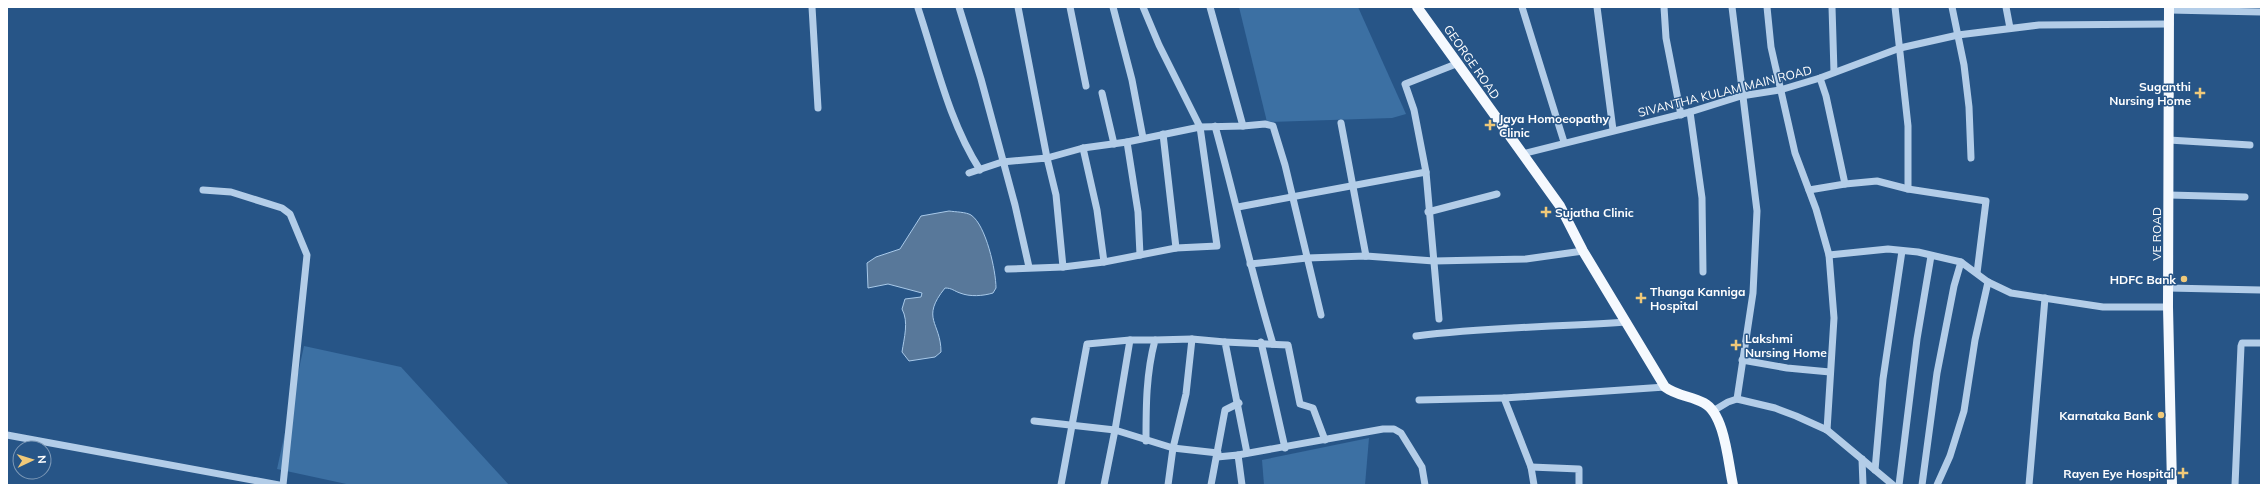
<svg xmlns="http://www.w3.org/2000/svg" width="2268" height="492" font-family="Mulish,sans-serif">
<rect width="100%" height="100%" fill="#275587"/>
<!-- green -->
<g fill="#3c70a3">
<path d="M1239,7H1358L1406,114L1392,118L1267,122Z"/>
<path d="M304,346L401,367L509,485H351L277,469Z"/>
<path d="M1369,438L1365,485H1264L1262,460Z"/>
</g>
<!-- water -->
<path fill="#58789a" stroke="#a8c9e9" d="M949,211C956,212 966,212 971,215C986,225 996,271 996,288L993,293C983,296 970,297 960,293C954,291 952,288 945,288C920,319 941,322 941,352L935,357L909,361L902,352C904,338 909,322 902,309L905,299L921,297L922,293L888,284L868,288L867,263L876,257L900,249L921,216Z"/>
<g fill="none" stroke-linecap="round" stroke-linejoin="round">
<!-- minor -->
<g stroke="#b3cde8" stroke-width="7">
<path d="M812,7L818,108"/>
<path d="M959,7L981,79L1015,205L1029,267"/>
<path d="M1018,7L1047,158L1083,148L1127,142L1200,127L1243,126L1210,7"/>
<path d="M1070,7L1086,86"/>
<path d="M1113,7L1132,80L1143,138"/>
<path d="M1522,7L1564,142"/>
<path d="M1597,7L1613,130"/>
<path d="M1664,7L1666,38L1681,115"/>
<path d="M1732,7L1757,211L1753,293L1737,399"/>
<path d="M1767,7L1771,47L1795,153L1816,209L1829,255L1834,318L1827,430"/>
<path d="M1832,7L1834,72"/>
<path d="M1895,7L1908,126V189"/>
<path d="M1952,7L1964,65L1969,107L1971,158"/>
<path d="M2006,7L2010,28"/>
<path d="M918,8C936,62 949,122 980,170"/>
<path d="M2169,10L2261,12"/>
<path d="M1102,93L1114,144"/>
<path d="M1690,112L1702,198L1703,272"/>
<path d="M1341,123L1366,256"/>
<path d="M1215,126C1235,198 1251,272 1273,344"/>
<path d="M1243,126L1265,124L1273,126L1285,165L1321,315"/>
<path d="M1163,134L1176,248"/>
<path d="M2169,140L2250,145"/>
<path d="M1127,142L1138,212L1140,255"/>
<path d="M1083,148L1097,210L1104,262"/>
<path d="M1522,154L1690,112L1741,96L1780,90L1820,78L1900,48L1958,35L2039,25L2170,24"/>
<path d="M969,173L1002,162L1047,158L1056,195L1063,267"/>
<path d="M1845,184L1877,181L1908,189L1986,201L1977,273"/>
<path d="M203,190L231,192L282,208L290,214L307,255L283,485"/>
<path d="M1809,190L1845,184L1826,96L1820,78"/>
<path d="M2169,195L2245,197"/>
<path d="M1238,207L1426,172"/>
<path d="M1428,212L1497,194"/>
<path d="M1829,255L1888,249L1918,252L1961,262L1988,282L2011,293L2103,307H2168"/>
<path d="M1250,264L1307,258L1366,256L1434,261L1526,259L1583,251"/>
<path d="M1008,269L1063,267L1104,262L1176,248L1217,246L1200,127L1159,45L1143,7"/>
<path d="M2168,288L2261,290"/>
<path d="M1439,319L1426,172L1414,110L1405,84L1456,64"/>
<path d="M1416,336C1485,327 1556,327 1626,322"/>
<path d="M1192,339L1186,394L1173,448L1218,453"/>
<path d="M1225,342L1288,345L1300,404L1313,408L1325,440"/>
<path d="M1261,342L1285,448"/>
<path d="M1742,360L1787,368L1830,372"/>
<path d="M1419,400L1504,398"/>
<path d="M1713,411L1728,402L1737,399L1775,408L1796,416L1827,430L1893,485"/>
<path d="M1034,421L1115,430L1130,340H1155"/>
<path d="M7,435L279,485"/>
<path d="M1146,441C1146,406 1146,374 1155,340L1192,339L1225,342L1247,453"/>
<path d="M1238,455L1383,429H1394L1401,433L1422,467L1425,485"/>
<path d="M1217,457L1238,455L1242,485"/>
<path d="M1862,459L1863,485"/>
<path d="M1531,467L1579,469V485"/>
<path d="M1875,470L1883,379L1902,251"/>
<path d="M1061,485L1087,344L1130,340"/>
<path d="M1104,485L1115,430L1173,448L1168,485"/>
<path d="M1211,485L1225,410L1239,403"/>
<path d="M1534,485L1531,467L1504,398L1665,387"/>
<path d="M1899,485L1917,339L1931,256"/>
<path d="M1922,485L1937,373L1954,286L1961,262"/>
<path d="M1937,485L1950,456L1964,411L1975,340L1988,282"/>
<path d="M2029,485L2045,298"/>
<path d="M2235,485L2241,346L2242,343H2261"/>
</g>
<!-- major -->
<g stroke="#f5f9fe" stroke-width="10">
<path d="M1417,7L1560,206L1583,251L1665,387C1677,396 1691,396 1704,403C1725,414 1728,463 1733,485"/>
<path d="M2169,7L2168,307L2172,485"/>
</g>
</g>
<!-- markers -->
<g fill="#f0c979" stroke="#275587" stroke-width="1.5">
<path d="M2198 87h4v4h4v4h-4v4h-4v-4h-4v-4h4z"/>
<path d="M1488 119h4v4h4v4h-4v4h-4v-4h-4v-4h4z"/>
<path d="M1544 206h4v4h4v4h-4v4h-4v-4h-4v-4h4z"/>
<circle cx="2184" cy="279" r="4"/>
<path d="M1639 292h4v4h4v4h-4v4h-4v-4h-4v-4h4z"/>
<path d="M1734 339h4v4h4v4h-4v4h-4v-4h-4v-4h4z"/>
<circle cx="2161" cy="415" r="4"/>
<path d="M2181 467h4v4h4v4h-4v4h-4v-4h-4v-4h4z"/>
</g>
<g text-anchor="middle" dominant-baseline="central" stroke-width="3" stroke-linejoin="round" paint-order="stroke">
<!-- street labels -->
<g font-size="12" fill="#fff" stroke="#275587">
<text transform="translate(1472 62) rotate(55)">GEORGE ROAD</text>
<text transform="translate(1725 91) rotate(-14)">SIVANTHA KULAM MAIN ROAD</text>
<text transform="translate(2156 234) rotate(-90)">VE ROAD</text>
</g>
<!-- poi labels -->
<g font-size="12" font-weight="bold" fill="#fff" stroke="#275587" text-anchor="end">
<text x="2191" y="86">Suganthi<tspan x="2191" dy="14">Nursing Home</tspan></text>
<text x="1499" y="118" text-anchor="start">Jaya Homoeopathy<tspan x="1499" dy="14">Clinic</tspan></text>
<text x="1555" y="212" text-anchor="start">Sujatha Clinic</text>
<text x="2176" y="279">HDFC Bank</text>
<text x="1650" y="291" text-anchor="start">Thanga Kanniga<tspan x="1650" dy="14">Hospital</tspan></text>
<text x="1745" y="338" text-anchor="start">Lakshmi<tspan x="1745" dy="14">Nursing Home</tspan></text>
<text x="2153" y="415">Karnataka Bank</text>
<text x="2174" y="473">Rayen Eye Hospital</text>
</g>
</g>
<!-- border -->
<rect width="2268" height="492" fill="none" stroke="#ffffff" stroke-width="16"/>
<!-- north arrow -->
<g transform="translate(32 460) rotate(86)"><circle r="19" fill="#275587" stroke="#7d99b7"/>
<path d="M0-3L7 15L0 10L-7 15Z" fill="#f0c979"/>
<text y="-6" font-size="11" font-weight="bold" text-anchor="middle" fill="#ffffff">N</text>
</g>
</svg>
